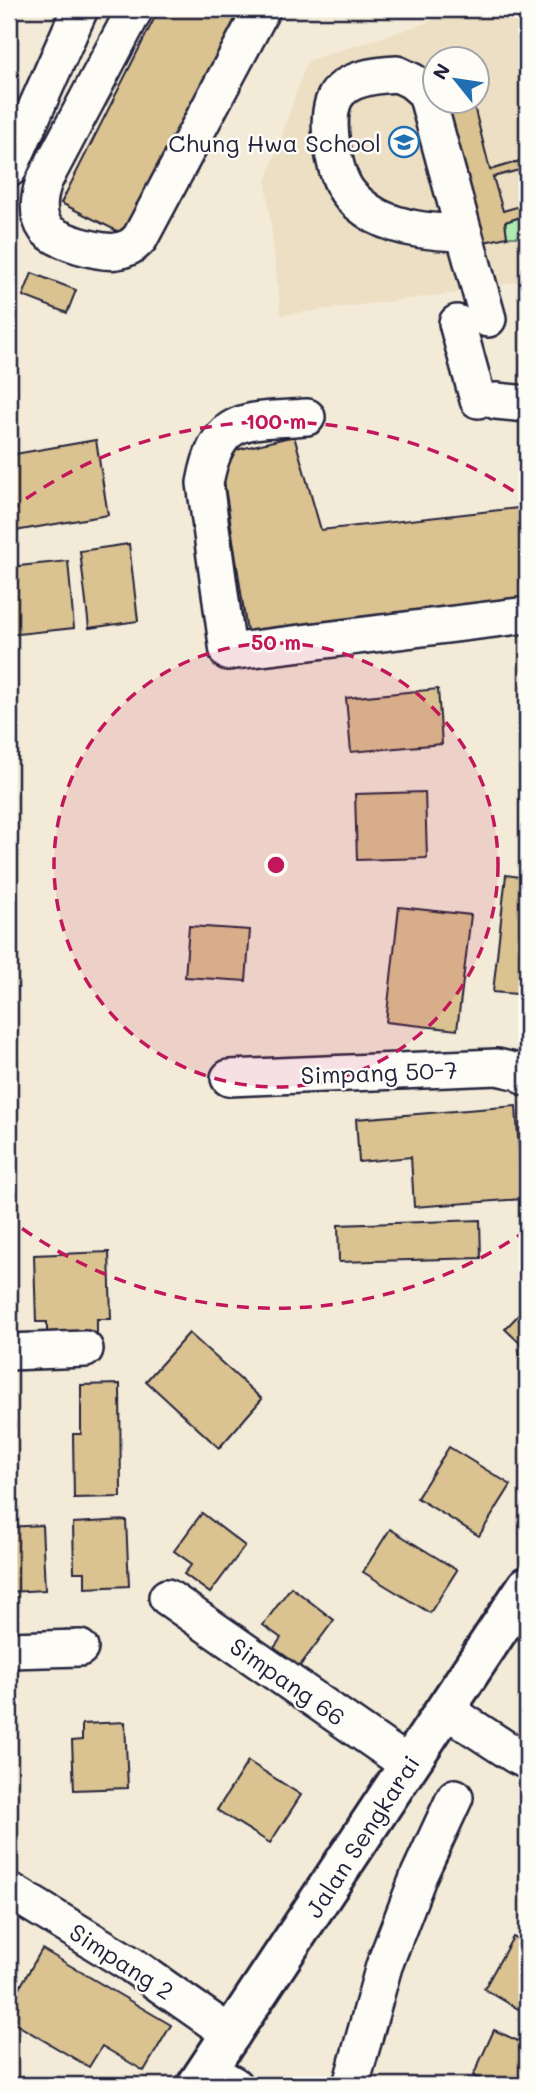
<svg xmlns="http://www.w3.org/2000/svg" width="536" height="2094" font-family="Mali,sans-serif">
<rect width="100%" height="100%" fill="#f3ebd8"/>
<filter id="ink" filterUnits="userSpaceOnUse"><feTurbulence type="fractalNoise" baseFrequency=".0143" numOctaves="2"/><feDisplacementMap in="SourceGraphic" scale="14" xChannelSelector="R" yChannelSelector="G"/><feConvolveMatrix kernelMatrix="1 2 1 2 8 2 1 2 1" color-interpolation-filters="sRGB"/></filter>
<g filter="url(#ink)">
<!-- built -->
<path fill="#ecdfc3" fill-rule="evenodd" d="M471,9H527V279L481,290L281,315L266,182L307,61ZM434,60H476V102H434Z"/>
<!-- green -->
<path fill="#afeab0" stroke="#688676" stroke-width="2" d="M527,215V237H507L505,222Z"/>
<!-- building -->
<g fill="#dbc291" stroke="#22223b" stroke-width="2">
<path d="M159,9H240L127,236L61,203Z"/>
<path d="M519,9H527V40Z"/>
<path d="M9,101L19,106L9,127Z"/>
<path d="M439,102H473L490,170L527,159V168L493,177L503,211L527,204V215L505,222L507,237L475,244Z"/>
<path d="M32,273L76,290L67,313L23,296Z"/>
<path d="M522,424L527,425V609L249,645L220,454L294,436L321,530L518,508Z"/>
<path d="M96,440L108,515L9,532V455Z"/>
<path d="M129,544L138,621L89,628L80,551Z"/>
<path d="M68,561L74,628L9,635V567Z"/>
<path d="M438,689L442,744L351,752L346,698Z"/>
<path d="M425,792L427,858L357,860L355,794Z"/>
<path d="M506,875L527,878V995L493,992Z"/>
<path d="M399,907L471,915L457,1030L386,1022Z"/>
<path d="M189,926L250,930L246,981L185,977Z"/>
<path d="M516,1106L522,1199L414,1207L411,1157L359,1162L356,1119Z"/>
<path d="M480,1220L481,1258L339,1262L338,1225Z"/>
<path d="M109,1252L111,1319H97V1334L47,1336V1322H36L34,1255Z"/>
<path d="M527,1306V1350L505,1329Z"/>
<path d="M189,1333L262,1399L219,1448L146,1381Z"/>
<path d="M120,1384L121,1497L74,1498L73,1434H81V1385Z"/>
<path d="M449,1447L511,1485L479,1536L417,1498Z"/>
<path d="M202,1513L245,1546L210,1593L184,1574L192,1564L174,1551Z"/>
<path d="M126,1520L129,1586L85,1588V1572H74L73,1523Z"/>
<path d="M42,1525L45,1590L9,1592V1527Z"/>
<path d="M390,1529L457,1570L430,1613L363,1572Z"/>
<path d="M291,1587L334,1620L299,1667L274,1648L281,1638L263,1625Z"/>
<path d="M125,1722L128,1788L74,1790L72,1741L82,1740V1724Z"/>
<path d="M248,1761L301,1795L270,1843L217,1810Z"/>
<path d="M513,1937L527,1944V2014L484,1989Z"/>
<path d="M42,1949L171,2025L144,2071L102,2046L89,2067L9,2020V2006Z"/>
<path d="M494,2030L527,2045V2085H492L473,2076Z"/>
</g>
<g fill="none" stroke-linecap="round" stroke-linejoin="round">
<!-- minor casing -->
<g stroke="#22223b" stroke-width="40">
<g id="minor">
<path d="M135,9L44,181C39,196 36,215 46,229C56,241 102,254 117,251C127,249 133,246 140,238L262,9"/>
<path d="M397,74L412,81L426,93L464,233C434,232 403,230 376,216C366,210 354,201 347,191C334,172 324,120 335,98C345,78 378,75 397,74Z"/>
<path d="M9,169L80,9"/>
<path d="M464,233L488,319"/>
<path d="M457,323L478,400"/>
<path d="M496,401L527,404"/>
<path d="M307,417C247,422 218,412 205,483L228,652L527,615"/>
<path d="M229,1078L497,1067L523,1073L527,1078"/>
<path d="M9,1352L85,1349"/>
<path d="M167,1597L409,1765"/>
<path d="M9,1650L80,1648"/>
<path d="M446,1710L515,1755L527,1761"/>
<path d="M9,1890L132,1965L232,2035"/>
<path d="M208,2070L234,2085"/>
<path d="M351,2085L384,1966L419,1875L455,1797"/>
</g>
</g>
<!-- major casing -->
<g stroke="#22223b" stroke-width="44">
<path id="major" d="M197,2085L527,1586"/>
</g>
<!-- minor -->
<use href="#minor" stroke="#fdfcf7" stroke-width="35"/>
<!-- major -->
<use href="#major" stroke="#fdfcf7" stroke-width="38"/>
</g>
</g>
<!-- distance rings -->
<circle cx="276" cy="865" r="222" fill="#c2185b" fill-opacity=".12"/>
<g fill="none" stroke="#c2185b" stroke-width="3.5" stroke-dasharray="12 9">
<circle cx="276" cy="865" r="222"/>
<path d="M527 1230A443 443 0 0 1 9 1219M9 511A443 443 0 0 1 527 500"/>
</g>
<!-- icons -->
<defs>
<g id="school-ring" transform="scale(1.575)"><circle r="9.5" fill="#fdfcf7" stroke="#1f6fb2" stroke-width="1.5"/><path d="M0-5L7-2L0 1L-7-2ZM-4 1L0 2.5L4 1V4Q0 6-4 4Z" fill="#1f6fb2"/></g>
</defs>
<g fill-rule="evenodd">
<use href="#school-ring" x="404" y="142"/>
</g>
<g text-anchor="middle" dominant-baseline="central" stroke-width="5" stroke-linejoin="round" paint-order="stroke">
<!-- poi labels -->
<g font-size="24" fill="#22223b" stroke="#fdfcf7" text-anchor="end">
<text x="381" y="142">Chung Hwa School</text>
</g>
<!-- street labels -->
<g font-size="24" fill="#22223b" stroke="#fdfcf7">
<text transform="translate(379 1072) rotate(-2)">Simpang 50-7</text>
<text transform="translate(288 1681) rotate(35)">Simpang 66</text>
<text transform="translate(362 1836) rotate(-57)">Jalan Sengkarai</text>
<text transform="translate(122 1961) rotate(33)">Simpang 2</text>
</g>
</g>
<circle cx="276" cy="865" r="10" fill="#c2185b" stroke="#fdfcf7" stroke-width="3.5"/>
<g font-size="21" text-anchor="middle" font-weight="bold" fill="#c2185b" stroke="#fdfcf7" stroke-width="5" stroke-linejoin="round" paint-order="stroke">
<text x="276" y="429">100 m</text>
<text x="276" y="650">50 m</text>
</g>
<!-- margin -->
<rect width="536" height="2094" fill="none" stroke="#fdfcf7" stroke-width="35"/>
<rect x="18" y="18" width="501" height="2059" fill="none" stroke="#22223b" stroke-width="2.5" filter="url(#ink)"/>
<!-- north arrow -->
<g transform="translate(456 80) rotate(300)"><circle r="33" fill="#fdfcf7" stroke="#a5a5ac" stroke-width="2"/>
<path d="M0-5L12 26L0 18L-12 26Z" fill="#1f6fb2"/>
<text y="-10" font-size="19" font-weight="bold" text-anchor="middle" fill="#22223b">N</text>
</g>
</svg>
